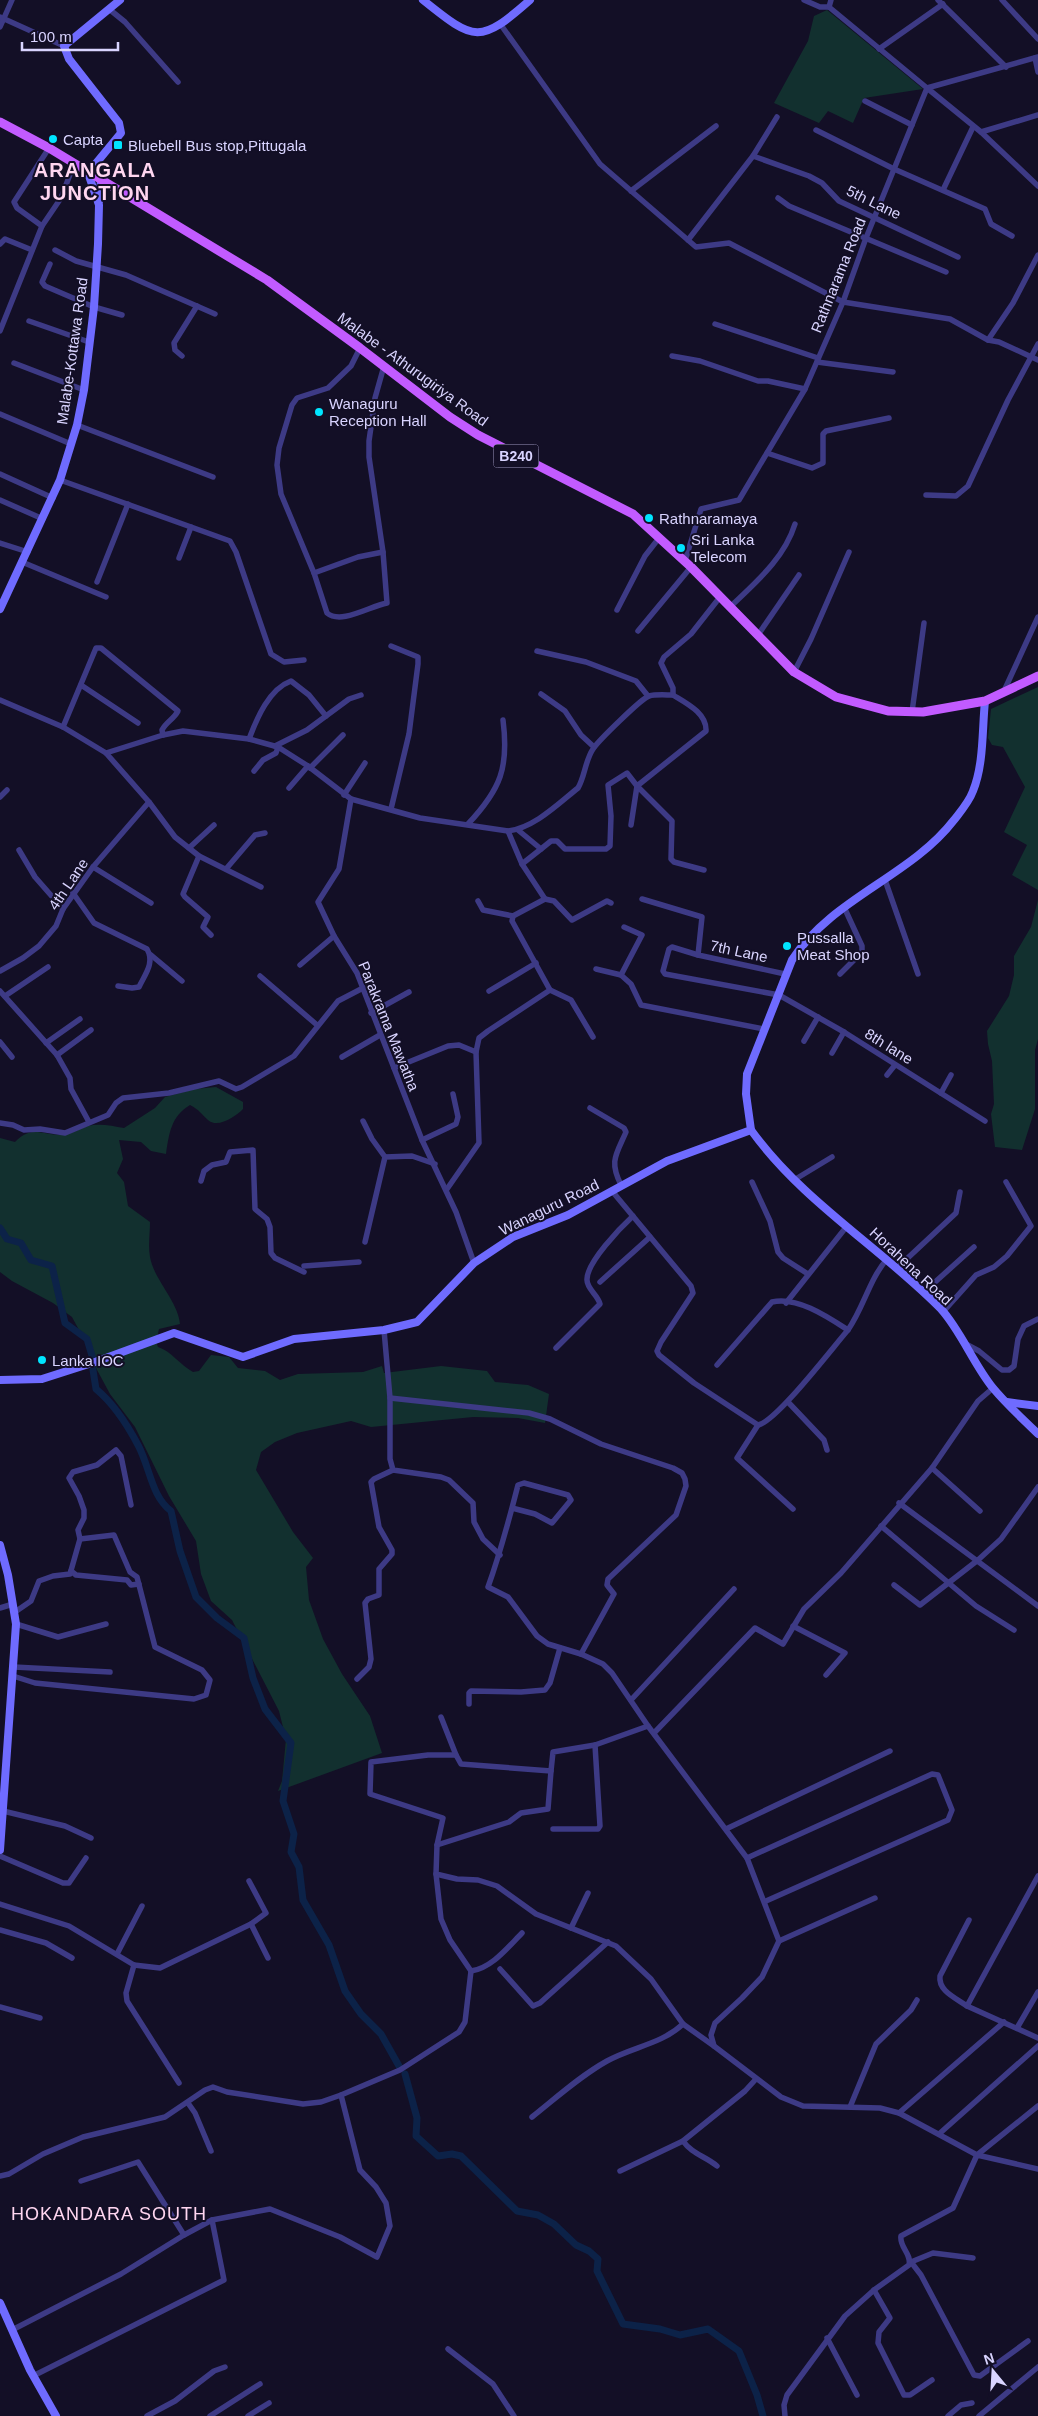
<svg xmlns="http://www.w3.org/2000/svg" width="1038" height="2416" font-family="Helvetica,sans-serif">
<rect width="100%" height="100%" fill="#130f26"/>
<!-- green -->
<g fill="#12302f">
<path d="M827,10L923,89L864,98L853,123L828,111L819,123L774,103L808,41L814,16Z"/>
<path d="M1038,687V890L1012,875L1027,845L1004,832L1025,787L1003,747L992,745L988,738L991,709Z"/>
<path d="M1038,900V1039L1035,1050V1109L1022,1150L995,1147L991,1114L994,1104L992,1061L988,1044L987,1031L1009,996L1014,975V956L1031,927Z"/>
<path d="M216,1087L243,1102V1109C236,1116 218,1129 208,1120C200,1113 201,1111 190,1105C171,1116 169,1134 166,1154L151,1151L141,1142L119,1140L123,1159L117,1173L124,1182L128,1206L150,1222C150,1233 148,1246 150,1257C154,1280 178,1301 180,1324L159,1329L156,1342L158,1347C171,1351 180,1365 193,1372L199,1371L211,1355L229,1357L238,1368L265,1371L280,1380L298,1374L363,1372L382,1366L384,1373L441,1366L487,1371L495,1382L528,1385L549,1394L545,1423L518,1418L473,1417L371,1427L351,1421L297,1433L275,1442L261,1452L256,1470L293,1532L313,1558L306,1567L309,1600L323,1639L342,1674L370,1716L382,1753L278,1791L282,1781L286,1739L279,1711L232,1620L211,1601L201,1574L196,1541L169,1496L135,1427L110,1394L89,1355L86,1343L72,1317L53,1303L12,1281L0,1272V1138L15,1142C34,1123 44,1138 66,1134C75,1133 80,1128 88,1126C100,1123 112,1126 124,1128L155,1108L165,1097L195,1089Z"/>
</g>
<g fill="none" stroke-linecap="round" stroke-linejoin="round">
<!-- canal -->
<g stroke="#0c2248" stroke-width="7">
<path d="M0,1228L7,1239L21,1243L31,1260L52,1266L65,1323L87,1339L93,1359"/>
<path d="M93,1370L96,1389C113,1403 128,1426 138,1445C150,1467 151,1496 171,1511L180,1551L196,1597L217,1618L244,1638L253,1678L265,1709L291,1743L283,1801L294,1834L291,1852L299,1867L303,1900L329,1945L345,1991L361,2014L381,2034L399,2066"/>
<path d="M405,2074L417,2118L416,2136L438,2156L452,2154L461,2156L517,2211L538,2215L554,2224L576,2245L589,2251L598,2259L597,2271L623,2324L660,2329L680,2335L708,2329L739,2351L757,2395L763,2416"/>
</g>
<!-- street -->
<g stroke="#3d3a85" stroke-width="5.5">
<path d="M804,0L820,7H829"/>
<path d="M938,0L1006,67"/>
<path d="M1002,0L1038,39"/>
<path d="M109,9L125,22L178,82"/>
<path d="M0,17L64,46"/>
<path d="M501,25L600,164L696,247L729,243L843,302L950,319L988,340L999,342L1038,360"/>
<path d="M0,27L12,0"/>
<path d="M879,49L943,4"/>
<path d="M1038,57L927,88L981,132L1038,186"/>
<path d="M1035,58L1038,72"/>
<path d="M865,101L912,125"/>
<path d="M816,130L894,169L985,209L991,224L1012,236"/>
<path d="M981,132L1038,115"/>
<path d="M753,156L809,176L822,183L839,201L958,257"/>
<path d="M943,190L973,127"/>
<path d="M631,191L716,126"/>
<path d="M778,198L789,206L946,272"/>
<path d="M42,226L61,198L74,164"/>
<path d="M688,240L753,156L777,117"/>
<path d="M0,244L5,239L32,250"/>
<path d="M55,250L76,261L126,275L215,314"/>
<path d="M50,264L42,282L45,286L94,307L122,315"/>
<path d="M29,321L89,342"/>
<path d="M715,324L818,358"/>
<path d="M0,331L42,226L17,208L14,202L49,148"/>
<path d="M988,340L1013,303L1038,255"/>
<path d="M360,348L351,366L328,388L297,398L292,405L279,448L277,465L281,494L314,573L327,613C341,625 370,606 387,603L383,552L369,457V441L375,398L384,366"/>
<path d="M182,356L175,350L174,343L197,306"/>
<path d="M672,356L700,361L758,381H768L805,389"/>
<path d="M817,362L893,372"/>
<path d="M14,363L84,390"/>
<path d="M0,414L71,444"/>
<path d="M77,425L213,477"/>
<path d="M767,453L812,468L823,463V434L826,431L889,418"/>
<path d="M0,474L53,498"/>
<path d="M60,480L230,541L236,552L271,654L284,662L304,660"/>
<path d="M926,495L956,496L968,486L1008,400L1038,344"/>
<path d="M0,500L43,519"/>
<path d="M0,543L28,552"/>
<path d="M179,558L191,527"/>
<path d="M685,561L701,509L739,500L805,389L843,302L866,238L927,88L829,7L831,0"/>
<path d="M22,562L106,597"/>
<path d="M314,573L358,557L383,552"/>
<path d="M97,582L128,504"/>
<path d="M730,607C756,582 784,559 795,524"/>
<path d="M617,610L645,556L659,538"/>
<path d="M638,631L691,567"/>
<path d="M758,635L799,575"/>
<path d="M391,646L418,657V664L409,734L391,809"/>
<path d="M537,651L586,662L636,681L648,696"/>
<path d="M794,672L811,639L849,552"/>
<path d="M81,685L138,723"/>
<path d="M1004,691L1038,617"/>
<path d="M541,694L565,711L581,735L594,747"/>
<path d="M0,700L63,727L106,753L149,802L175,837L199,856L261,887"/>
<path d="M912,712L924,623"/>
<path d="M63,727L96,648H101L178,711C174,719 166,722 162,730L163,735"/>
<path d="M249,739C257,718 269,689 291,681L309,695L326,716"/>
<path d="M275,746L307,730L349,699L361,695"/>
<path d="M106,753L163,735L183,731L249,739L278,747L308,766L351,799L420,818L508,831C534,828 558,804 578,788C585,776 585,761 593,749C598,741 642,698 649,696C656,694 666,695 673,695V688L661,663L664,657L691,634L720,597"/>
<path d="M310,768L343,735"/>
<path d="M254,771L263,760L276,753L278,747"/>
<path d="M637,786L672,821L671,859L674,862L704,870"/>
<path d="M289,788L308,766"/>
<path d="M344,795L365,763"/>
<path d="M0,797L7,790"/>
<path d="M351,799L339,869L318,902L334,936L357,973L422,1140L456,1212L474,1263"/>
<path d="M468,824C501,789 509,767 503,720"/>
<path d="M631,825L637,786"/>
<path d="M518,830L541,849L551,841H557L565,849H606L610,846L611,816L608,785L627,773L637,786L706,731C707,713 686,703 673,695"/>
<path d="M508,831L522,864L545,899"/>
<path d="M189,848L214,825"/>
<path d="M19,850L35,877L63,909"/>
<path d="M199,856L183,894L185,897L208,917L203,927L211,935"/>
<path d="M522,864L541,849"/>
<path d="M93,867L151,903"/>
<path d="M226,869L255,835L265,833"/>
<path d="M885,880L918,974"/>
<path d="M73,893L94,923L147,949C155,963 145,974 139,987L132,988L118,986"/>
<path d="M642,899L702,917L698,955L785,974"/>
<path d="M478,901L483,910L513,916"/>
<path d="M624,927L642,935L621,975L631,984L641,1005L764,1029"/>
<path d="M151,955L182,981"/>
<path d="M698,955L672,947L669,949L663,971L665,974L779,995L844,1032L985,1121"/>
<path d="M300,965L334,936"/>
<path d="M596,969L621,975"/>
<path d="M0,971L23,958L39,946L56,926L63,909L93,867L149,802"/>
<path d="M840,974L862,952V946L844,907"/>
<path d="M260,976L317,1025"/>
<path d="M550,990L571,1000L593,1037"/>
<path d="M0,991L57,1055L70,1078L71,1089L89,1122"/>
<path d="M489,991L536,963"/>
<path d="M5,996L48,967"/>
<path d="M371,1013L409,992"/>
<path d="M804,1041L818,1017"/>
<path d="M0,1042L12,1057"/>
<path d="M46,1043L80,1019"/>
<path d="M832,1053L844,1032"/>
<path d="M57,1055L91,1030"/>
<path d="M342,1057L380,1035"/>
<path d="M394,1068L448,1046L459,1045L476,1052L479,1038L488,1031L550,990L512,921L513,916L545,899L554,901L572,920L607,901L611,903"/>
<path d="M887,1075L895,1065"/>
<path d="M941,1093L951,1075"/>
<path d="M590,1108L624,1128L626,1132C616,1155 609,1161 621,1185"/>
<path d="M363,1121L372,1139L385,1157"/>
<path d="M0,1123L13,1125L24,1130L40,1129L65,1133L108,1115L116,1103L123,1098L169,1093L219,1081L236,1089L242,1087L294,1056L338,1001L363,988"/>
<path d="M422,1140L456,1124L458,1117L453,1094"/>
<path d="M794,1180L832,1157"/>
<path d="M201,1181L204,1171L212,1165L226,1162L230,1152L253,1150L255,1209L267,1219L270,1227L271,1253L275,1258L304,1272"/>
<path d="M752,1182L770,1221L778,1252L783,1258L808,1274"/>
<path d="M447,1189L479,1143L476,1052"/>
<path d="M612,1191L691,1286L693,1293L661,1342L657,1351L659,1355L694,1383L758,1425C776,1422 833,1347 848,1330C864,1307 869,1280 887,1259"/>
<path d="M365,1242L385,1157L412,1156L435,1164"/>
<path d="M304,1266L359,1262"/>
<path d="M897,1268L956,1213L960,1192"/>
<path d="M600,1282L650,1237"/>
<path d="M924,1292L974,1247"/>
<path d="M786,1303L847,1226"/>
<path d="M943,1312L976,1275L994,1267L1007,1256L1031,1226L1006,1182"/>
<path d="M384,1330L390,1398V1459L393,1470L441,1477L449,1480L473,1503L474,1522L483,1539L500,1555"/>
<path d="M964,1343L979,1351L1002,1370H1009L1014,1366L1018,1339L1024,1326L1038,1319"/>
<path d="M556,1348L600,1304C598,1295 587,1289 587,1280C586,1263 621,1227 633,1216"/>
<path d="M717,1365L772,1302C797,1296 828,1317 848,1330"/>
<path d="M390,1398L529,1413L550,1419L601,1444L673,1468L682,1473L685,1479L686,1486L676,1515L608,1579L607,1585L614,1594L581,1654"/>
<path d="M788,1402L824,1440L827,1450"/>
<path d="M758,1425L737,1458L793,1509"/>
<path d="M932,1468L980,1511"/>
<path d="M899,1503L1038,1606"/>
<path d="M512,1508L535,1514L552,1523L571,1500L568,1495L524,1483L518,1485C509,1520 500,1554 488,1587L508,1597L537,1636L548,1644L581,1654L603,1664L612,1673L648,1726L747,1858L779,1941L762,1977L742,1998L715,2023L711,2035L714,2046L781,2097L803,2106L880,2108L899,2113L977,2155L1038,2106"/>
<path d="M881,1526L976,1606L1014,1630"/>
<path d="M71,1571L76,1575L127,1580L131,1585L139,1584"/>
<path d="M894,1585L920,1605L978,1560L1001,1539L1038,1487"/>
<path d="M0,1608L13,1604"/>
<path d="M15,1612L31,1601L39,1581L53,1576L70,1574L80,1539L78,1530L84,1518V1510L79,1496L69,1478L73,1472L97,1465L116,1450L121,1456L131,1505"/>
<path d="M16,1624L58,1637L106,1624"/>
<path d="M793,1626L845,1653L826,1675"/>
<path d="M14,1667L110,1672"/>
<path d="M13,1676L35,1683L194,1699L206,1695L210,1680L202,1670L155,1647L137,1577L130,1572L114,1535L80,1539"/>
<path d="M357,1679L369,1667L371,1659L365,1603L368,1599L379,1595V1569L392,1554V1550L379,1527L371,1482L374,1479L393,1470"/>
<path d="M631,1700L734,1589"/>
<path d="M469,1704V1693L471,1691L521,1692L545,1690L550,1683L560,1648"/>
<path d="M441,1717L456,1755"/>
<path d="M648,1726L595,1745L553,1752L551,1771L461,1764L456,1755H428L371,1762L370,1794L443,1818L437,1845L436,1874L457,1879L478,1880L497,1886L536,1914L616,1946L651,1979L683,2024L714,2046"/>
<path d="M654,1733L755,1628L783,1644L804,1609L841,1573L932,1468L978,1401L993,1388"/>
<path d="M3,1811L65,1826L91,1838"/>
<path d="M553,1829H598L600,1826L595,1745"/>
<path d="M726,1829L890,1751"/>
<path d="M437,1845L509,1822L521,1813L548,1809L551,1771"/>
<path d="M0,1856L63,1883H69L71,1880L86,1858"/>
<path d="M747,1858L932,1774L938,1775L952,1810L948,1820L766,1901"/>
<path d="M1038,1876L967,2006L1038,2038"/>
<path d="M0,1904L69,1926L134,1965L160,1968L251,1924L266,1913L249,1881"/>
<path d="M251,1924L268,1958"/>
<path d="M571,1928L588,1893"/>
<path d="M0,1930L46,1943L72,1958"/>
<path d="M779,1941L875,1898"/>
<path d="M117,1954L142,1906"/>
<path d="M134,1965L126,1993L127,2001L179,2083"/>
<path d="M500,1969L533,2006L540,2003L608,1942"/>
<path d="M471,1971C492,1968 508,1947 522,1933"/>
<path d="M967,2006C956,1998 938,1991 940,1976L969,1920"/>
<path d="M0,2007L40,2018"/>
<path d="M1017,2028L1038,1992"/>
<path d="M188,2103L195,2113L211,2151"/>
<path d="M850,2107L876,2044L911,2010L917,2000"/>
<path d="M899,2113L1004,2022"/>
<path d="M532,2117C556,2098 580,2076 607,2061C632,2047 662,2044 683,2024"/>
<path d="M939,2134L1038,2046"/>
<path d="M683,2141C692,2154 705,2156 717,2166"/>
<path d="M620,2171L683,2141L745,2091L756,2079"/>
<path d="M0,2176L9,2174L43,2154L83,2137L165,2117L205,2090L213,2087L227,2092L303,2104L321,2102L341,2095"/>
<path d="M184,2235L212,2220"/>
<path d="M973,2258L933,2253L911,2262L921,2275L974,2375L980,2376L1028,2341"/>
<path d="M874,2290L890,2318L879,2332L878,2343L904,2395H910L932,2380"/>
<path d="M12,2330L121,2274L184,2235L138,2162L81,2181"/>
<path d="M827,2338L857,2395"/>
<path d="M448,2349L493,2384L514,2416"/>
<path d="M33,2376L224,2280L212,2220L270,2209L340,2237L377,2257L390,2226L386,2203L376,2187L360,2170L341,2095L400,2070L459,2032L465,2022L471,1971L450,1940L441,1919L436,1874"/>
<path d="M147,2416L175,2401L214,2371L225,2367"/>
<path d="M210,2416L260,2384"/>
<path d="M248,2416L269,2403"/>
<path d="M785,2416L784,2405L787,2395L845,2316L874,2290L909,2265C912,2254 899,2247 901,2236L953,2208L977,2155L1038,2169"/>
<path d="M948,2416L961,2405L972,2403"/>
<path d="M979,2416L1038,2367"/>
</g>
<!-- secondary -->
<g stroke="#6f6bff" stroke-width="8">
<path d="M423,0C475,42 480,44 530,0"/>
<path d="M99,201L101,181"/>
<path d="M0,609L60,480L77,425L84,390L94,307L98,244L99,205L88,173L121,133L119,123L69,59L64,46L120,0"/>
<path d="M751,1130C803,1202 880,1247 941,1309C961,1331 974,1365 993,1388C1007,1405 1023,1419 1038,1434"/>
<path d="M0,1380L42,1379L95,1362L174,1333L243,1357L294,1339L384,1330L417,1322L474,1263L513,1237L568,1215L667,1161L751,1130L746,1094L747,1074L792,960C832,898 910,877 954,820C961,811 969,802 973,791C984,764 982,730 985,701"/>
<path d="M1007,1402L1038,1406"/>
<path d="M0,1545L8,1575L16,1624L0,1850"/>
<path d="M0,2303L30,2370L56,2416"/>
</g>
<!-- primary -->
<path stroke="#c25bff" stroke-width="9" d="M0,122L49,148L267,280L360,348L450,417L478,435L633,514L691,567L794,672L836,697L888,711L923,712L985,701L1038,676"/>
</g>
<!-- markers -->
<g fill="#00e5ff" stroke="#130f26" stroke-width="2">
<circle cx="53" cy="139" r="5"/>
<rect x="113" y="140" width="10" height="10" rx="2.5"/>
<circle cx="319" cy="412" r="5"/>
<circle cx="649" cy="518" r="5"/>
<circle cx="681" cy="548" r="5"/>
<circle cx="787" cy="946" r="5"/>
<circle cx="42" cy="1360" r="5"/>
</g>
<g text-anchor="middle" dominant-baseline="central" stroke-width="4" stroke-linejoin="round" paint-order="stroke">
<!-- shield labels -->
<rect fill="#130f26" stroke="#9e99be" stroke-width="1" x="493.5" y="444.5" width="45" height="23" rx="4"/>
<g font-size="14" font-weight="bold" fill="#d9d4ff">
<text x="516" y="456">B240</text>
</g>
<!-- poi labels -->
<g font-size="15" fill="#d9d4ff" stroke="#130f26" text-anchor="start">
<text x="63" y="139">Capta</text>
<text x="128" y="145">Bluebell Bus stop,Pittugala</text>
<text x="329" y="403">Wanaguru<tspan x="329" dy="17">Reception Hall</tspan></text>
<text x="659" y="518">Rathnaramaya</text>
<text x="691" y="539">Sri Lanka<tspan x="691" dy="17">Telecom</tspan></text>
<text x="797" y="937">Pussalla<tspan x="797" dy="17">Meat Shop</tspan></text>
<text x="52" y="1360">Lanka IOC</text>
</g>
<!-- street labels -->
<g font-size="15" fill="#d9d4ff" stroke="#130f26">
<text transform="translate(874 202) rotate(26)">5th Lane</text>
<text transform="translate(838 275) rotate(-68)">Rathnarama Road</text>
<text transform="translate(72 351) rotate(-82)">Malabe-Kottawa Road</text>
<text transform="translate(413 369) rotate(36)">Malabe - Athurugiriya Road</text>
<text transform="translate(68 884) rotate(-56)">4th Lane</text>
<text transform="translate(739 951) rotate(12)">7th Lane</text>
<text transform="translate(389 1026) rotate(68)">Parakrama Mawatha</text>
<text transform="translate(889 1046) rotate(32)">8th lane</text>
<text transform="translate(549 1207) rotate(-26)">Wanaguru Road</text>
<text transform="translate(911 1266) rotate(43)">Horahena Road</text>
</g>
<!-- quarter labels -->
<g font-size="18" letter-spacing="1" fill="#ffd6f0" stroke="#130f26">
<text x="109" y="2214">HOKANDARA SOUTH</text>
</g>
<!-- district labels -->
<g font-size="20" font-weight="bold" letter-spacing="1" fill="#ffd6f0" stroke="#130f26">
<text x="95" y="170">ARANGALA<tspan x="95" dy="23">JUNCTION</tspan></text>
</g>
</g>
<!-- north arrow -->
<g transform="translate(993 2371) rotate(342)" stroke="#130f26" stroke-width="4" paint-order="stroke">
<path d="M0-4L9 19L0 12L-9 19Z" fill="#d9d4ff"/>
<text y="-8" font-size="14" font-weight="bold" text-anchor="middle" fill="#d9d4ff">N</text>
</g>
<!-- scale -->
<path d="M22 42v8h96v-8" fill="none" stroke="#d9d4ff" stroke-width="2.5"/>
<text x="30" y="42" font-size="15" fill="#d9d4ff" stroke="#130f26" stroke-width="4" paint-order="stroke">100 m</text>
</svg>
